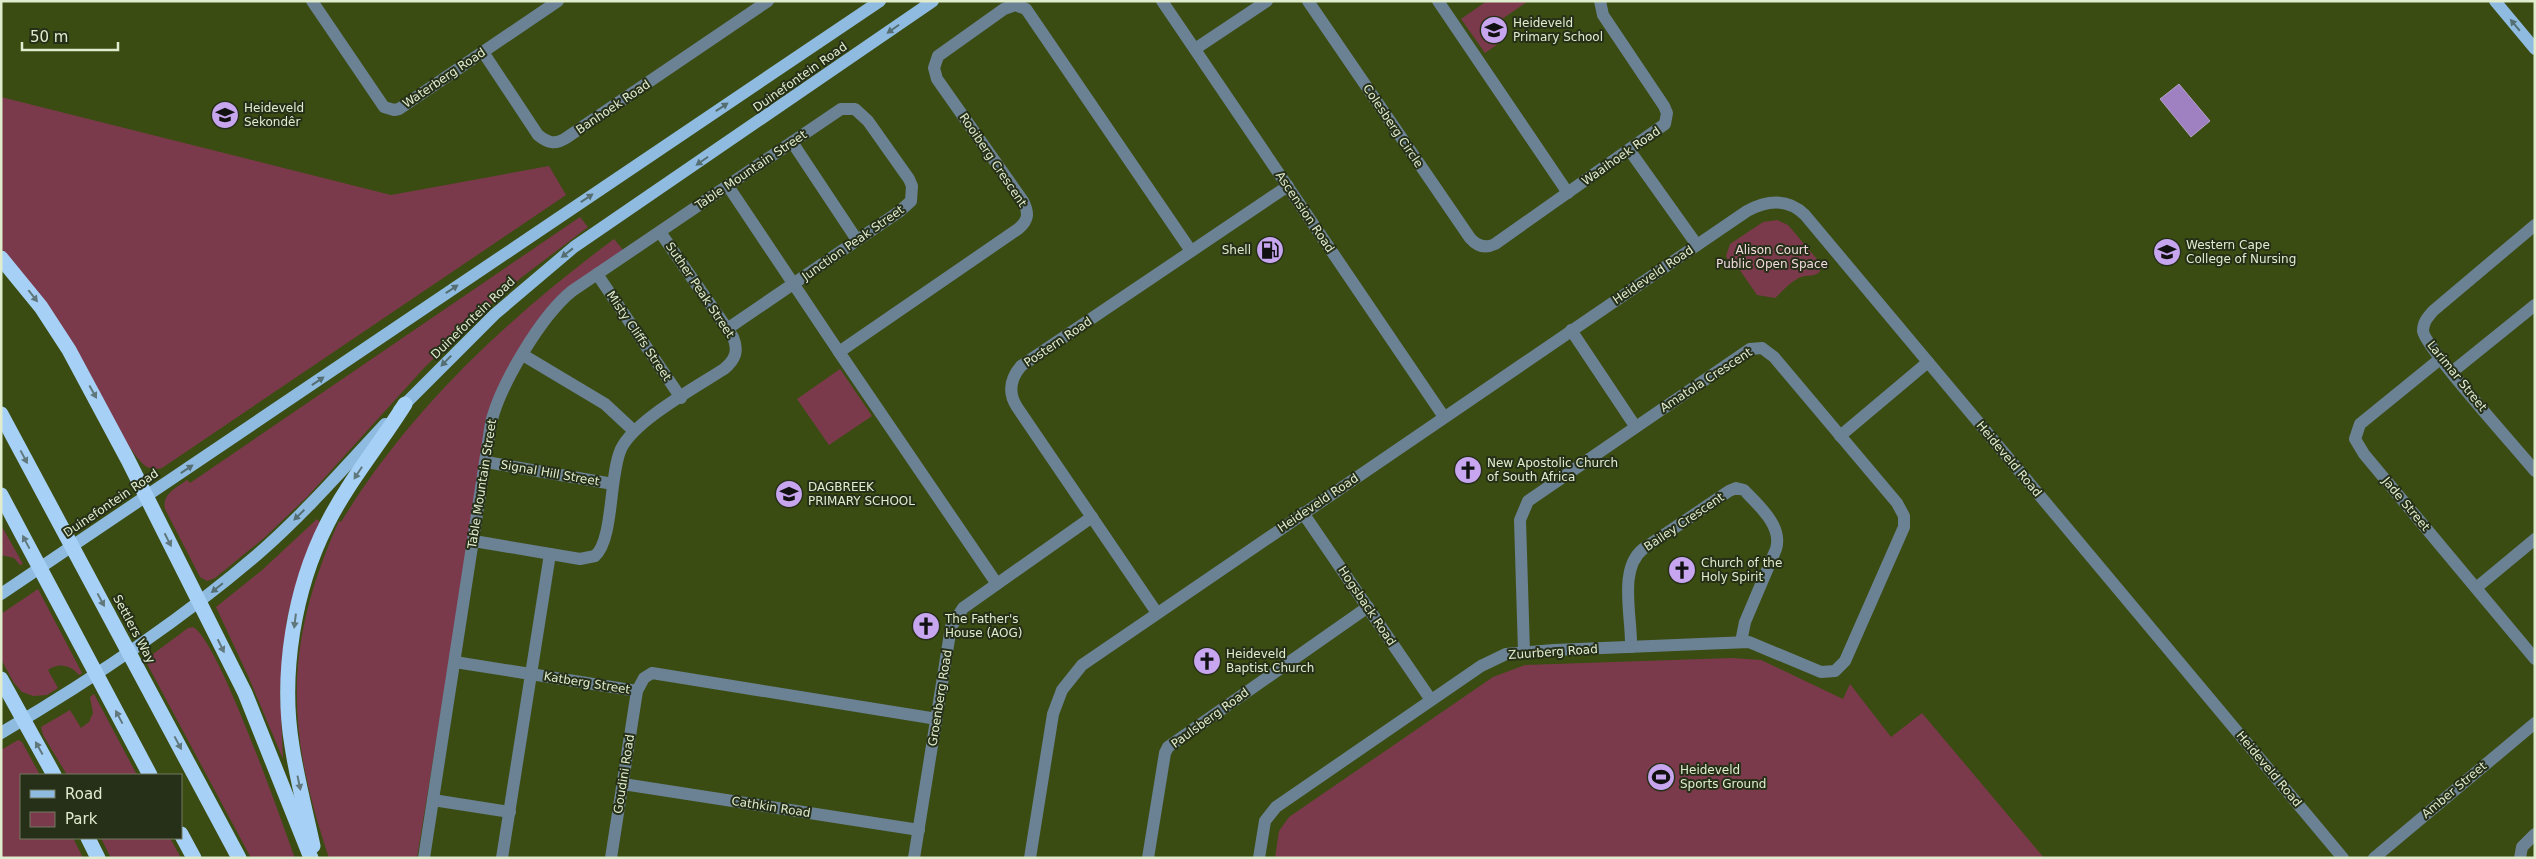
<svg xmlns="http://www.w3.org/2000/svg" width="2536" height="859" font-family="'DejaVu Sans',sans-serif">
<rect width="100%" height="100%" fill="#3a4c12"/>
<!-- green -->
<g fill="#7b3a4b">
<path d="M1487,1H1528L1492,26L1502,41L1485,53L1461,19Z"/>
<path d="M1,97L391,195L549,166L566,195L162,468C154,470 147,469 141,462C114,431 100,388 78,353C56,316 29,280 1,248Z"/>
<path d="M580,217L588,227L522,277L472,321L424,368L308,496L264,538L215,578L207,581L200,577L165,509C162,494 176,488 187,480L190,483Z"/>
<path d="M1777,220L1788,225L1822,265C1819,281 1807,272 1797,279C1789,283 1782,292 1775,298L1757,295L1735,263L1729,262L1726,256L1730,244L1763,222Z"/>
<path d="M614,239L624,251L558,296L486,434L417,858H329C286,730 283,646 339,521L341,522C410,409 509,317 614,239Z"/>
<path d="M840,369L872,416L829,445L797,399Z"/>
<path d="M317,519L320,522L300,570L287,619L280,691L283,759L249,678L216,607L261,571Z"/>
<path d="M1,525L23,564L20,565L14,558L1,555Z"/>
<path d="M38,589L82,673L79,675C71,665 59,662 48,670L58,688L47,695L33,696L22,692L14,683L1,659V614Z"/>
<path d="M193,627C219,641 281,820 295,858H251L145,660L188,628Z"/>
<path d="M1732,658L1761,660L1843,699L1850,684L1891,737L1922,713L2044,858H1275L1279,831L1289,817L1493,677L1525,665Z"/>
<path d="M94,694L137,775H67L43,735L41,727L70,710L81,728L89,722L93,713L90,697Z"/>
<path d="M18,740L22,742L40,775H21V838H73L83,858H1V750Z"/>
<path d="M101,838H170L181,858H111Z"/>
</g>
<!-- water -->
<path fill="#9f81c2" stroke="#b2a1c6" d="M2179,84L2210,121L2191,137L2160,99Z"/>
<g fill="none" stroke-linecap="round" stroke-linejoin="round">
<!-- minor -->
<g stroke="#6b8194" stroke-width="12">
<path d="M312,1L384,107L394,110L399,109L558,1"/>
<path d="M1162,1L1444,417"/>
<path d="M1308,1L1470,238C1477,246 1485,249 1495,244L1665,124L1667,113L1664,106L1603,15L1600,1"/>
<path d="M1438,1L1568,193"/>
<path d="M1195,49L1267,1"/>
<path d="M483,52L538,135C548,143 555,145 566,138L768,1"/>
<path d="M792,142L857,240"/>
<path d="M1630,151L1697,245"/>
<path d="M728,186L839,352"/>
<path d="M2535,225L2433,311C2428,317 2423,322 2423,331C2424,346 2519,451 2535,471"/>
<path d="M597,274L681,398"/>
<path d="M1571,330L1635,426"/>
<path d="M523,355L605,404L634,431"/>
<path d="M2440,359L2360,424L2355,439L2364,454L2535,659"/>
<path d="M2452,372L2535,305"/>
<path d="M1840,436L1928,362"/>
<path d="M486,462L613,484"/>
<path d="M1303,513L1431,700"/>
<path d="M474,541L580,559L595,556C614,539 609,475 621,449C634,421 696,387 724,369C735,360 739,351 733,337L660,232"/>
<path d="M997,584L839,352L1018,229C1029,220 1029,213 1023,201L937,79L934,68L938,56L1004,9L1015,5L1026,9L1191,251"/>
<path d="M2476,588L2535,539"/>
<path d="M1157,613L1017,407C1008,393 1010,379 1021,366L1288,186"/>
<path d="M1631,647C1632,617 1618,569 1643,549L1729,491L1736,488L1744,490C1759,506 1783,526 1776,549L1745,622L1741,642"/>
<path d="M455,662L637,691"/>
<path d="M623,784L919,830"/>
<path d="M433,800L510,812"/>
<path d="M424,858L491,423C500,385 541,316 572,291L841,109H855L868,121L909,179L912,186L911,201L900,211L727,329"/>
<path d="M502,858L550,554"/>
<path d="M611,858L637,691L644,678L652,673L937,719"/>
<path d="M914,858L951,627L963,608L1092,517"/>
<path d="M1030,858L1053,714L1062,690L1082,665L1747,211C1767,200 1788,198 1805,215L2343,858"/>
<path d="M1148,858L1165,753L1168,747L1368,607"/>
<path d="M1259,858L1265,821L1276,807L1481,666L1506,654L1554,650L1749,642L1821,672L1835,671L1845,661L1904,527V516L1897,503L1774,357L1762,348L1750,349L1528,501L1520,520L1524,652"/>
<path d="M2374,858L2535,723"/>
<path d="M2520,858L2522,847L2535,834"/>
</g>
<!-- major -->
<g stroke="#8fbbe1" stroke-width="12">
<path d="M2495,1L2535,49"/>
<path d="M399,410L495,314L574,247L933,1"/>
<path d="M1,594L880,1"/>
<path d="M1,733C91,680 179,622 258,554C304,514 344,468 385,424"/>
</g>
<!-- highway -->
<g stroke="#a6d0f5" stroke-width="15">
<path d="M1,258L41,307L69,350L128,460L245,693L311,858"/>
<path d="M1,414L239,858"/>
<path d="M1,495L150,775"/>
<path d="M1,679L54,775"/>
<path d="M181,834L194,858"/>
<path d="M88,838L98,858"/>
<path d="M313,846C306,813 297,779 292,746C280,674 294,589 327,524C348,482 380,444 405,404"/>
</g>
</g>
<!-- one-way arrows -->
<defs><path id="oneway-solid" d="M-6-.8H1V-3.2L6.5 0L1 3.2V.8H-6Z" transform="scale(1.25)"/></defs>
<g fill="#556e72">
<use href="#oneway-solid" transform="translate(2515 25) rotate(-130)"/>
<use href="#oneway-solid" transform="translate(893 29) rotate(145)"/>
<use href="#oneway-solid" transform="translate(722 107) rotate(-34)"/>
<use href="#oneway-solid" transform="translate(702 161) rotate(145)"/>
<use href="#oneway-solid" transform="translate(587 198) rotate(-34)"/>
<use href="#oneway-solid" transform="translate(567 253) rotate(142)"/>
<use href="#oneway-solid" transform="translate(452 289) rotate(-34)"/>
<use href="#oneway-solid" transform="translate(446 361) rotate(134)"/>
<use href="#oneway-solid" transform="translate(318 381) rotate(-34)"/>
<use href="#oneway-solid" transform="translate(187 469) rotate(-34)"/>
<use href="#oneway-solid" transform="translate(299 515) rotate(136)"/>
<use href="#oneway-solid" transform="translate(217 588) rotate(141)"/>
</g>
<g fill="#60777b">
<use href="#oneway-solid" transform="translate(33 296) rotate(52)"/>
<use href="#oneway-solid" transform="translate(93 392) rotate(61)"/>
<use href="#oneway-solid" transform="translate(24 457) rotate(62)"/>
<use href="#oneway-solid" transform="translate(358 473) rotate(123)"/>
<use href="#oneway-solid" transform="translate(168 540) rotate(63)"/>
<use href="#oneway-solid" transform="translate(26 542) rotate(-118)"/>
<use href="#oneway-solid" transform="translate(101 600) rotate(62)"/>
<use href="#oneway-solid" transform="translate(295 621) rotate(97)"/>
<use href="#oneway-solid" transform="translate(221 646) rotate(64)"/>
<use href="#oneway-solid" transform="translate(119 717) rotate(-118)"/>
<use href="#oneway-solid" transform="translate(178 743) rotate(62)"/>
<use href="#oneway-solid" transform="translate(39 748) rotate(-119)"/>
<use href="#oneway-solid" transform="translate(299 783) rotate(78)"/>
</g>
<!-- icons -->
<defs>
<g id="school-disc" transform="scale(1.4375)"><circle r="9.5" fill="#c7a6ef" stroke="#262f17"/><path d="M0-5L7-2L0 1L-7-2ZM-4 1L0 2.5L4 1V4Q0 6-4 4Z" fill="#111"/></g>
<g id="fuel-disc" transform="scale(1.4375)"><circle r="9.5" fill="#c7a6ef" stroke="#262f17"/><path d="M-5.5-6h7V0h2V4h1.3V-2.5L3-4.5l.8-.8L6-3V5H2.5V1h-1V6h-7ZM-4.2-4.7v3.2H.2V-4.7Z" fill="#111"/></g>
<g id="university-disc" transform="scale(1.4375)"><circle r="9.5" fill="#c7a6ef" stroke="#262f17"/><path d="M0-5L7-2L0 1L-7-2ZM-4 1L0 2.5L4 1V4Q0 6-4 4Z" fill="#111"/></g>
<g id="church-disc" transform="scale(1.4375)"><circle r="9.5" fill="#c7a6ef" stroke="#262f17"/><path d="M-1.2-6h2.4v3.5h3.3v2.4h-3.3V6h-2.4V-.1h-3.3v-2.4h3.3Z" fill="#111"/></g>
<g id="stadium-disc" transform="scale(1.4375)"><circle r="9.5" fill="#c7a6ef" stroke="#262f17"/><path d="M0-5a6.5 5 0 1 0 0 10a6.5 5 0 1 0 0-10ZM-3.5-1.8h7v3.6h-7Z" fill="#111"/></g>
</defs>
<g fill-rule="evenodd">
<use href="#school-disc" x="1494" y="30"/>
<use href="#school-disc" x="225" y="115"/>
<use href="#fuel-disc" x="1270" y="250"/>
<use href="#university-disc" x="2167" y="252"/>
<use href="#church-disc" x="1468" y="470"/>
<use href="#school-disc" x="789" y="494"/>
<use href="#church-disc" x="1682" y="570"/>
<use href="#church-disc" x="926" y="626"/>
<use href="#church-disc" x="1207" y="661"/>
<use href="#stadium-disc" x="1661" y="777"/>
</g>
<g text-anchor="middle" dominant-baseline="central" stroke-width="4" stroke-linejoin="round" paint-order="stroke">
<!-- poi labels -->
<g font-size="12" fill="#e0ecce" stroke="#262f17" text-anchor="start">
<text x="1513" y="23">Heideveld<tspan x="1513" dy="14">Primary School</tspan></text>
<text x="244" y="108">Heideveld<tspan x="244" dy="14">Sekondêr</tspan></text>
<text x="2186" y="245">Western Cape<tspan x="2186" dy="14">College of Nursing</tspan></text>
<text x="1251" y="250" text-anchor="end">Shell</text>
<text x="1487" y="463">New Apostolic Church<tspan x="1487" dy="14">of South Africa</tspan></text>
<text x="808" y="487">DAGBREEK<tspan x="808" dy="14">PRIMARY SCHOOL</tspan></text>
<text x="1701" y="563">Church of the<tspan x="1701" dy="14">Holy Spirit</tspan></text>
<text x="945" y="619">The Father's<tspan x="945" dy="14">House (AOG)</tspan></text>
<text x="1226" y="654">Heideveld<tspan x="1226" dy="14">Baptist Church</tspan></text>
<text x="1680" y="770">Heideveld<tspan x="1680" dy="14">Sports Ground</tspan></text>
</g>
<!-- street labels -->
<g font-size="12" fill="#e0ecce" stroke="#262f17">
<text transform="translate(800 77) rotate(-35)">Duinefontein Road</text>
<text transform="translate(444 78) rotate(-34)">Waterberg Road</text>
<text transform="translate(613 107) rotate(-34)">Banhoek Road</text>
<text transform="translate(1393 126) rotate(56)">Colesberg Circle</text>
<text transform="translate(1621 156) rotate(-35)">Waaihoek Road</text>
<text transform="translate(993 160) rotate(56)">Rooiberg Crescent</text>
<text transform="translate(751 170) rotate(-34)">Table Mountain Street</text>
<text transform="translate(1305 212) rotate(56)">Ascension Road</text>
<text transform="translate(853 243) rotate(-35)">Junction Peak Street</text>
<text transform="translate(1653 275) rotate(-34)">Heideveld Road</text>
<text transform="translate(700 290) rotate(56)">Suther Peak Street</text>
<text transform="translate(473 318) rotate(-44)">Duinefontein Road</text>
<text transform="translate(639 336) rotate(56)">Misty Cliffs Street</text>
<text transform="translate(1058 342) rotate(-34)">Postern Road</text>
<text transform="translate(2457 376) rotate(51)">Larimar Street</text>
<text transform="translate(1706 380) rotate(-33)">Amatola Crescent</text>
<text transform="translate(2009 459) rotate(50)">Heideveld Road</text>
<text transform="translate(550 473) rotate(10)">Signal Hill Street</text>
<text transform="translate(482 484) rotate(-81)">Table Mountain Street</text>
<text transform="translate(111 503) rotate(-34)">Duinefontein Road</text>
<text transform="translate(1318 503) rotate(-34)">Heideveld Road</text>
<text transform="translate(2406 504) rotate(50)">Jade Street</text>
<text transform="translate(1684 522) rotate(-34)">Bailey Crescent</text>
<text transform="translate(1367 606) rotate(56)">Hogsback Road</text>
<text transform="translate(134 629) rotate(62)">Settlers Way</text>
<text transform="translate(1553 652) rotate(-4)">Zuurberg Road</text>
<text transform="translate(587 683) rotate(9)">Katberg Street</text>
<text transform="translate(940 698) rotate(-81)">Groenberg Road</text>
<text transform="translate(1210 718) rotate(-36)">Paulsberg Road</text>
<text transform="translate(2269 769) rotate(50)">Heideveld Road</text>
<text transform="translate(624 774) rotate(-81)">Goudini Road</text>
<text transform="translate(2454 790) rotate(-40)">Amber Street</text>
<text transform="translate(771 807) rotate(9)">Cathkin Road</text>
</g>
<!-- park labels -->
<g font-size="12" fill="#f2dbe0" stroke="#262f17">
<text x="1772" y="250">Alison Court<tspan x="1772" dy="14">Public Open Space</tspan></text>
</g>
</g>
<!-- border -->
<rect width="2536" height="859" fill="none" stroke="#e0ecce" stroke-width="5"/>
<!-- legend -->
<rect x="20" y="774" width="162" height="65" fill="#262f17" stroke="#707b60"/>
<rect x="30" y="790" width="25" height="8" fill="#8fbbe1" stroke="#707b60"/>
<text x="65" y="799" font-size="15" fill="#e0ecce">Road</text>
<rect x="30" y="812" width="25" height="15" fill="#7b3a4b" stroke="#707b60"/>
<text x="65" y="824" font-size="15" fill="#e0ecce">Park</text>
<!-- scale -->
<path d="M22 42v8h96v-8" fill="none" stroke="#e0ecce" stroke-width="2.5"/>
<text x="30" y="42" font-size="15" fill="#e0ecce" stroke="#262f17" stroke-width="4" paint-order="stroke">50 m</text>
</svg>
